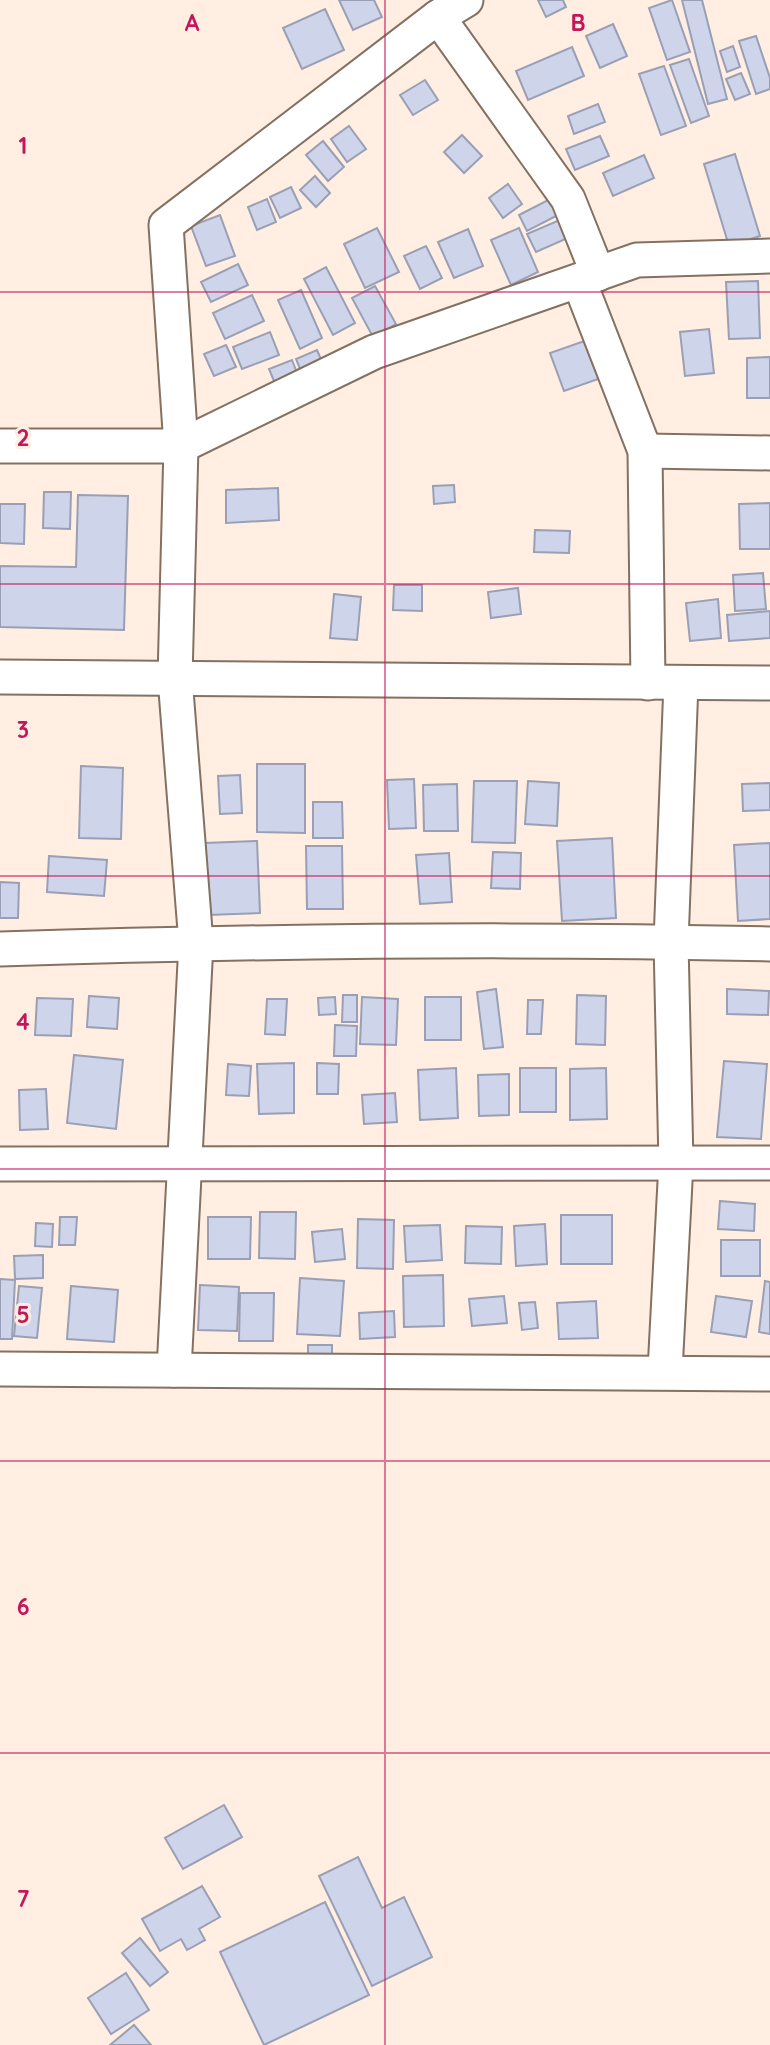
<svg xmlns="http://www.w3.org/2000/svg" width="770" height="2045" font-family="Quicksand,sans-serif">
<rect width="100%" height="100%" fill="#ffeee1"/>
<!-- building -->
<g fill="#ced5eb" stroke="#999fb4" stroke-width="2">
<path d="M339,0H374L382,17L353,30Z"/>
<path d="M538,0H563L566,7L546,17Z"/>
<path d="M672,0L690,52L667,60L649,8Z"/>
<path d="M682,0H702L727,99L708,104Z"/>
<path d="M325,9L344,50L302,69L283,28Z"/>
<path d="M613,24L627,56L600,68L586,36Z"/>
<path d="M756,36L770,78V89L756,94L739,41Z"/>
<path d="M733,46L740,67L727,72L720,51Z"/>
<path d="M572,47L584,76L528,100L516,71Z"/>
<path d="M689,59L709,116L691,123L670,65Z"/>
<path d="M664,66L686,126L661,135L639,74Z"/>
<path d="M741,73L750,94L735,100L726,79Z"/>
<path d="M425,80L438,100L413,115L400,95Z"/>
<path d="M598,104L605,122L574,134L568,116Z"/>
<path d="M349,126L366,149L347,162L331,139Z"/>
<path d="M462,135L482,156L464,173L444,152Z"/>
<path d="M600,136L609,156L575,170L566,149Z"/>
<path d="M323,141L344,167L328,181L306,155Z"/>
<path d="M735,154L760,236L729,246L704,164Z"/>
<path d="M644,155L654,178L613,196L603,173Z"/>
<path d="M315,176L330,193L316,207L300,190Z"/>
<path d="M508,184L522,204L503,218L489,198Z"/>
<path d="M291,187L301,208L280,218L270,197Z"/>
<path d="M552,198L560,214L527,231L519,215Z"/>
<path d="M267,199L276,222L257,230L248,207Z"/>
<path d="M220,215L235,256L206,266L191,226Z"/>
<path d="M562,219L570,237L536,252L527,234Z"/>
<path d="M377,228L399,272L365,288L344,244Z"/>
<path d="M519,228L538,272L511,285L491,240Z"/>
<path d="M468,229L483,266L454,278L438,242Z"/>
<path d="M426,246L442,278L420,289L404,256Z"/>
<path d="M238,264L248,285L211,302L201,282Z"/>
<path d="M326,267L355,323L333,335L304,279Z"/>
<path d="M758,281L760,338L729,339L726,282Z"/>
<path d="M375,286L396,324L373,337L352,298Z"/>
<path d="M301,290L322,338L300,349L278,300Z"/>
<path d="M252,295L264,321L225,339L213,313Z"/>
<path d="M709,329L714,373L685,376L680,332Z"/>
<path d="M270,332L279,355L242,369L233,347Z"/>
<path d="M590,339L604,377L564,391L550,353Z"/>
<path d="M226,345L236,367L214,376L204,354Z"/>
<path d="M317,350L326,371L305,381L296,359Z"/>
<path d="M770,357V398H747V358Z"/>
<path d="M292,360L301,383L279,393L269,369Z"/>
<path d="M454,485L455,502L434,504L433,486Z"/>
<path d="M278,488L279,520L226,523V490Z"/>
<path d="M44,492H71L70,529L43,528Z"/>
<path d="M78,495L128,496L124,630L0,627V566L76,567Z"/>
<path d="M770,503V549H740L739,504Z"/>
<path d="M0,504H25L24,544L0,543Z"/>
<path d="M535,530L570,531L569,553L534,552Z"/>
<path d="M763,573L766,609L735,611L733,575Z"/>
<path d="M394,585H422V611L393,610Z"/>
<path d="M518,588L521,614L491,618L488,592Z"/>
<path d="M334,594L361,597L357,640L330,638Z"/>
<path d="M718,599L721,638L690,641L686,603Z"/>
<path d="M770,611V638L729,641L727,615Z"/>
<path d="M257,764H305V833L257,832Z"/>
<path d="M81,766L123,768L121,839L79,838Z"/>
<path d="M240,775L242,813L220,814L218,776Z"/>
<path d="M414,779L416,828L389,829L387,780Z"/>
<path d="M474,781H517L515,843L472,842Z"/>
<path d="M528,781L559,783L557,826L525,824Z"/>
<path d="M770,783V810L743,811L742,784Z"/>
<path d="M457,784L458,831H424L423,785Z"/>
<path d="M313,802H342L343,838H313Z"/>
<path d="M612,838L616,918L562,921L557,841Z"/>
<path d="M257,841L260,913L208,915L205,843Z"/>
<path d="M770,843V919L738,921L734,845Z"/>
<path d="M306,846H342L343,909H307Z"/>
<path d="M493,852L521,853L520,889L491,888Z"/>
<path d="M449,853L452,902L420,904L416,855Z"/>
<path d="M49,856L107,860L104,896L47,892Z"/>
<path d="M0,882L19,883L18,918H0Z"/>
<path d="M496,989L503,1047L484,1049L477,992Z"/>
<path d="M727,989L769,991L768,1015L727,1014Z"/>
<path d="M343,995H357V1022H342Z"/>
<path d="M577,995L606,996L605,1045L576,1044Z"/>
<path d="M89,996L119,998L117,1029L87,1027Z"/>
<path d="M335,997L336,1014L319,1015L318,998Z"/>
<path d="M362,997L398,999L396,1045L360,1044Z"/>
<rect x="425" y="997" width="36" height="43"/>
<path d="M37,998L73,999L71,1036L35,1035Z"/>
<path d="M267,999H287L285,1035L265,1034Z"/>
<path d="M528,1000H543L541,1034H527Z"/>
<path d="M335,1025L357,1026L356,1056H334Z"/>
<path d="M74,1055L123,1060L116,1129L67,1123Z"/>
<path d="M724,1061L767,1064L761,1139L717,1137Z"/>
<path d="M294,1063V1113L259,1114L257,1064Z"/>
<path d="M317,1063L339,1064L338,1094H317Z"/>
<path d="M228,1064L251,1066L249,1096L226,1095Z"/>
<path d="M456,1068L458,1118L420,1120L418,1070Z"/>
<rect x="520" y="1068" width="36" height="44"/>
<path d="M606,1068L607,1119L570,1120V1069Z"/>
<path d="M509,1074V1115L479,1116L478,1075Z"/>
<path d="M46,1089L48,1129L20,1130L19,1090Z"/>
<path d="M395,1093L397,1122L364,1124L362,1095Z"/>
<path d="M720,1201L755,1204L754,1231L718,1229Z"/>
<path d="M260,1212H296L295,1259L259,1258Z"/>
<rect x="561" y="1215" width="51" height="49"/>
<path d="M60,1217H77L75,1245H59Z"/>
<path d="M208,1217H251L250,1259H208Z"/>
<path d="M358,1219L394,1220L393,1269L357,1268Z"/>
<path d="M36,1223L53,1224L52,1247L35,1246Z"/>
<path d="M545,1224L547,1264L516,1266L514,1226Z"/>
<path d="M440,1225L442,1260L406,1262L404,1226Z"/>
<path d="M466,1226L502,1227L501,1264L465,1263Z"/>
<path d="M342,1229L345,1259L315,1262L312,1232Z"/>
<rect x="721" y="1240" width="39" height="36"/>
<path d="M43,1255V1278L15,1279L14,1256Z"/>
<path d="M443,1275L444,1326L404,1327L403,1276Z"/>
<path d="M300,1278L344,1281L340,1336L297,1334Z"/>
<path d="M0,1279L15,1280L12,1339H0Z"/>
<path d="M765,1281L770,1282V1334L759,1332Z"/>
<path d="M200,1285L239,1287L237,1331L198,1330Z"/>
<path d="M19,1286L42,1288L37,1338L14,1336Z"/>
<path d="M71,1286L118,1290L114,1342L67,1339Z"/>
<path d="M240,1293H274L273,1341H239Z"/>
<path d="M504,1296L507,1323L472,1326L469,1299Z"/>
<path d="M716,1296L752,1301L746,1337L711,1332Z"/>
<path d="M596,1301L598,1338L559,1339L557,1303Z"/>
<path d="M535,1302L538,1328L522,1330L519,1303Z"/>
<path d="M394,1311L395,1337L360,1339L359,1313Z"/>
<rect x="308" y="1345" width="24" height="18"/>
<path d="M224,1805L242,1837L183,1869L165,1838Z"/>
<path d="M358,1857L382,1908L404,1897L432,1957L372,1986L319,1876Z"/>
<path d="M202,1886L220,1917L199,1929L205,1940L187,1950L181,1939L160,1951L142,1919Z"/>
<path d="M325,1902L369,1995L264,2045L220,1952Z"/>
<path d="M140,1938L168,1972L150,1986L122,1953Z"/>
<path d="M126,1973L149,2010L111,2034L88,1998Z"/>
<path d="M134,2025L151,2045H110Z"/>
</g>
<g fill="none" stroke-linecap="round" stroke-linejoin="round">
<!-- street casing -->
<g stroke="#837162" stroke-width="37">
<g id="street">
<path d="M438,17L568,199L598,274"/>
<path d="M579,281L645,451L648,683"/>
<path d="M0,446H181L374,352L637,260L770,256"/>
<path d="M645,451L770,453"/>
<path d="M0,677L770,683"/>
<path d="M0,949C256,941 514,938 770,944"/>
<path d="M0,1164L770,1163"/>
<path d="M0,1369L770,1374"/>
<path d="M174,1370L196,943L175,678L181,446L166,225L438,17L466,0"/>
<path d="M665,1371L676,1163L671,942L681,683"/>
</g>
</g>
<!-- street -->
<use href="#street" stroke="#fff" stroke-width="33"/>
</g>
<!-- grid -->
<path fill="none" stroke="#c2185b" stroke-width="2" stroke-opacity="0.55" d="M385,0V2045M0,292H770M0,584H770M0,876H770M0,1169H770M0,1461H770M0,1753H770"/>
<g font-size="23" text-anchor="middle" font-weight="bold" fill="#c2185b" stroke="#ffeee1" stroke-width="6" stroke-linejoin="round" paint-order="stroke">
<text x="192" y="31">A</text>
<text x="578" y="31">B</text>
<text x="23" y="154">1</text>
<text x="23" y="446">2</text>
<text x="23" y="738">3</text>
<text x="23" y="1030">4</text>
<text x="23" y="1323">5</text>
<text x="23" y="1615">6</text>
<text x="23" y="1907">7</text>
</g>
</svg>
